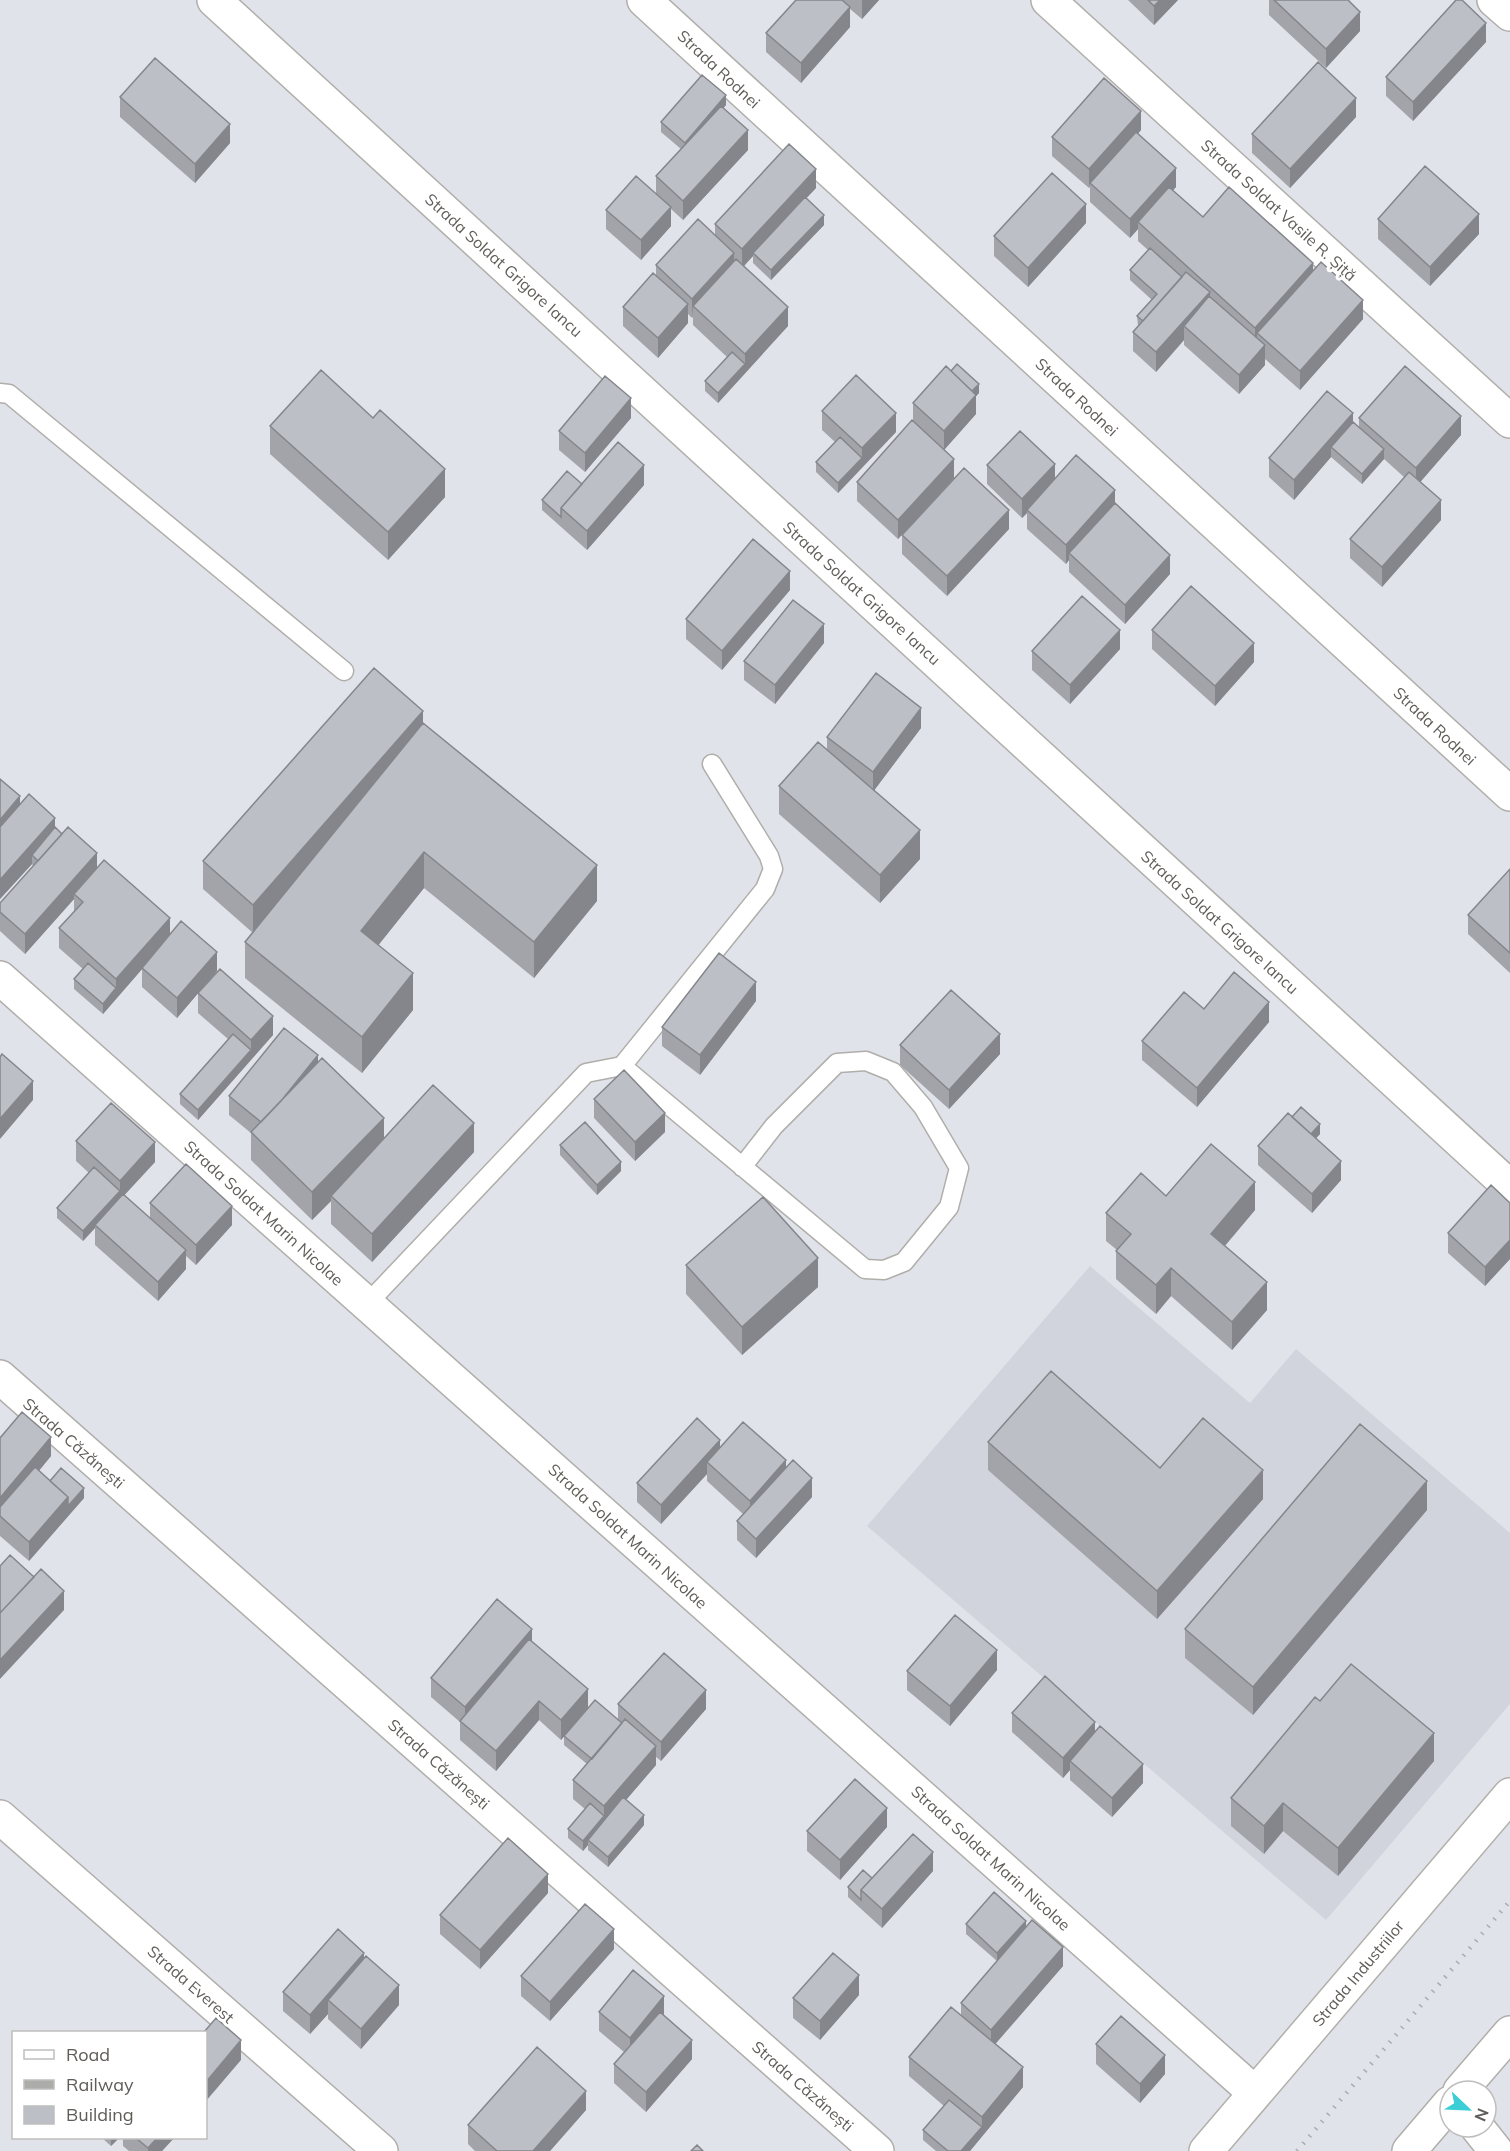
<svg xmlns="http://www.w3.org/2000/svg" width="1510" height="2151" viewBox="0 0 1510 2151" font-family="Mulish,sans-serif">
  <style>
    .education { fill: #d2d4dd }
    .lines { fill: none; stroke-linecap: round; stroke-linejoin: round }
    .service-casing { stroke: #b0aeaa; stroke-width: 21 }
    .minor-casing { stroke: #b0aeaa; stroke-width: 36 }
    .secondary-casing { stroke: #b3b0ab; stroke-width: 36 }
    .service { stroke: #fff; stroke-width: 18 }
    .minor { stroke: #fff; stroke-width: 33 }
    .secondary { stroke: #fff; stroke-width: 33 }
    .rail { stroke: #acacab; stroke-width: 4.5; stroke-dasharray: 1.5 8; stroke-linecap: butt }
    .wall { fill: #a3a4aa }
    .shaded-wall { fill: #84868b }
    .building { fill: #bdbfc6; stroke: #84868b; stroke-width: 1.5 }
    .labels { text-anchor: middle; stroke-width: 6; stroke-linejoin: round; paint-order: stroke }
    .street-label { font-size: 16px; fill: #605d59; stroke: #fff }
  </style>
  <rect width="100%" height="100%" fill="#e1e3eb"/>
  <path class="education" d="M1090,1266l160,137 46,-54 214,184v171l-184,216 -459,-394z"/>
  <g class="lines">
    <defs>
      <path id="service" d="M0,393l9,1 335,277
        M622,1066l243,203 19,1 20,-8 45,-55 10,-39 -36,-61 -30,-35 -27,-11 -29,2 -63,63 -32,41
        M367,1304l219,-231 36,-7 143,-177 8,-20 -4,-13 -57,-92"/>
      <path id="minor" d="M214,0l1296,1187
        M644,0l866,794
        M1048,0l462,421
        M1494,0l16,14
        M0,978l1255,1115
        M0,1377l877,774
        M0,1817l381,334
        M1460,2091l50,-58
        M1477,2127l19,24
        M1409,2151l41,-48"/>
      <path id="secondary" d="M1206,2151l304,-356"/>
    </defs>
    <use href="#service" class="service-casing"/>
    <use href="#minor" class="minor-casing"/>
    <use href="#secondary" class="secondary-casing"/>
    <use href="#service" class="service"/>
    <use href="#minor" class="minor"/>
    <use href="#secondary" class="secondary"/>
    <path class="rail" d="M1297,2151l213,-250"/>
  </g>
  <path class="wall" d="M796,0h83l-17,19 -12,-10v18l-49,56 -35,-31v-19z
    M1128,0h50l-24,25z
    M1269,0h79l12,31 -34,37 -57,-53z
    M1486,42l-73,79 -27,-25v-19z
    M120,97l110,46 -35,40 -75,-66z
    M726,105l-3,3 25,42 -65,70 -12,-11v17l-30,34 -35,-31v-19l50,-16v-18l25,-27 -20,-17v-10z
    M1356,117l-66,71 -38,-35v-19z
    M1141,130l-3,4 38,53 -3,3 30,27 110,54 50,48 -63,71 -35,-31v6l-26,29 -55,-49v-5l-28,32 -23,-21v-19l5,-6 -1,-10 15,-16 -22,-20v-10l18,-20 -10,-9v-12l-8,9 -40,-36v-15l-1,1 -37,-32v-19z
    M816,188l-10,10 18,27 -53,55 -18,-17v-7l-9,10 44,60 -70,77 -13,-12v-10l22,-24 -34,-32v-8l-1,1 -4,-4v9l-30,35 -35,-32v-19l33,-32v-10l59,-30v-11z
    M1378,219l101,15 -49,52 -52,-47z
    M1086,223l-58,64 -34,-31v-20z
    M979,393l-3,3v18l-32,36 10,28 -56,61 -41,-38v-19l56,-60v-19z
    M822,411l74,21 -58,61 -22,-21v-10l19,-20 -13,-12z
    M631,418l-46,54 -26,-22v-19z
    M1359,418l102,17 -41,47 21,38 -59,67 -32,-29v-19l54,-62 -20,-18 -22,25 -31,-27 -37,43 -25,-23v-19l84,-36 6,6z
    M270,426l175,71 -57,63 -118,-106z
    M987,465l68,14 60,25 55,70 -45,50 -56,-52v-12l-3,4 -39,-35v-16l-5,5 -35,-34z
    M582,484l62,1 -57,65 -45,-40v-10z
    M1009,529l-62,67 -45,-42v-19z
    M790,590l-68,80 -36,-31v-20z
    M1152,630l102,32 -39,44 -63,-57z
    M824,643l-49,61 -31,-24v-19z
    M1120,649l-50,55 -38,-34v-19z
    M423,723l174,178 -63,77 -110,-90 -46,57 35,65 -51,63 -117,-95v-36l8,-9 -50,-44v-28z
    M921,728l-47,62 46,69 -40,44 -101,-89v-28l48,-36v-13z
    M0,779l20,25 35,23 42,41 73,67 47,36 -40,47 -35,-31v-18l-39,45 -29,-25v-10l9,-10 -24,-21v-20l15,-16v-13l-49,55 -25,-23v-28l33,-37 -1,-2 -32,35z
    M1510,869v104l-42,-39v-19z
    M198,993l75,42 -75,85 -18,-16v-10l48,-55 -30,-26z
    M756,1001l-56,74 -38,-29v-19z
    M1204,1009l65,13 -72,85 -55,-47v-19z
    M900,1045l100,9 -51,55 -49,-44z
    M318,1063l66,75 90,14 -102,110 -41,-38v-23l-19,19 -61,-60v-27l-22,-18v-19z
    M594,1099l71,33 -30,29 -41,-43z
    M1292,1117l28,17 -4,4 25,42 -29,33 -54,-48v-19z
    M76,1141l79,21 -31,33 26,23v-15l82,22 -36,40 -10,-9v13l-28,32 -63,-56v-17l-12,13 -26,-23v-10l32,-35 -13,-12z
    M560,1145l61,26 -24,24 -37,-40z
    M1166,1196l89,14 -30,36 42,64 -35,40 -61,-54 -15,18 -40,-35v-28l1,-1 -11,-9v-28z
    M1510,1203v56l-25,27 -37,-33v-20z
    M686,1265l132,22 -76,68 -56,-61z
    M0,1438l51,18 -12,15 11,10 34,17 -55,63 -29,-25z
    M988,1442l172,26 103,31 -106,120 -169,-149z
    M720,1447l66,21 26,29 -56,61 -19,-18v-19l6,-7 -36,-33v-7l-46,50 -24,-22v-19z
    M1427,1510l-174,205 -68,-57v-29z
    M532,1641l56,67 30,11v-15l88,5 -45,52 -5,-4v8l-30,35 18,25 -36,42 -20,-17v-5l-5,6 -15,-13v-9l17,-20 -12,-10v-19l14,-16 -23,-19v-9l12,-14 -15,18 -22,-20 -43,51 -36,-31v-18l-29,-25v-19z
    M997,1670l-47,56 -43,-36v-19z
    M1320,1701l114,60 -96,115 -55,-45 -19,23 -33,-28v-28z
    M1012,1713l83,19 48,51 -31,34 -42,-37v-10l-7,8 -51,-46z
    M887,1827l-47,53 -33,-29v-20z
    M933,1871l-51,57 -34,-31v-10l24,-9z
    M548,1893l-68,76 -40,-35v-19z
    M966,1924l60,3 37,39 -68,78 28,43 -53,64h-34l-13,-11v-10l21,-24 -35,-30v-19l52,-42v-12l36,-42 -31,-27z
    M614,1949l-64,72 -29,-25v-20z
    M364,1958l35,47 -38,44 -33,-30v-5l-18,20 -27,-23v-19z
    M859,1995l-39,45 -27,-22v-20z
    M599,2012l65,4 28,43 -46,53 -32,-29v-19l10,-12 -25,-21z
    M1096,2044l69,30 -25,29 -44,-39z
    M586,2110l-36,41h-75l-7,-7v-19z
    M102,2138h17l-8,8z
    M123,2138h51l-12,13h-33l-6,-5z"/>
  <path class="shaded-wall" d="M862,0h17l-17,19z
    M1160,0h18l-24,25v-19z
    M850,7v20l-49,56v-20z
    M1360,12v19l-34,37v-19z
    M1486,23v19l-73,79v-19z
    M726,95v10l-41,48v-10z
    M1356,98v19l-66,71v-19z
    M1141,111v19l-49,55 -2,-2 -1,5v-19z
    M230,124v19l-35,40v-19z
    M748,130v20l-65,70v-19z
    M1176,168v19l-34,38 -4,-3v7l-8,9v-19z
    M816,169v19l-62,66 -1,-1v3l-11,12v-19z
    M1086,204v19l-58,64v-19z
    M671,207v19l-30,34v-20z
    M1479,214v20l-49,52v-19z
    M824,215v10l-53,55v-10z
    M734,253v19l-41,34 -1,12v-19z
    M1313,263v19l-56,51v11l-2,3v-19z
    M1210,292v19l-26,15v14l-28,32v-20z
    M1363,300v19l-63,71v-19z
    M688,304v19l-30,35v-20z
    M788,307v19l-70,77v-10l27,-29v-10z
    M1265,345v20l-26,29v-19z
    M979,384v9l-3,3v18l-32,36v-19l24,-35z
    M631,398v20l-46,54v-19z
    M896,413v19l-58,61v-10l24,-25v-10z
    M1353,413v19l-22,15v10l-37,43v-20z
    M1461,416v19l-45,52v-19z
    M1384,449v10l-22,25v-10z
    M954,459v19l-56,61v-19z
    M1055,464v20l-28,26v3l-5,5v-19z
    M644,465v20l-57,65v-19z
    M445,469v28l-57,63v-28z
    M1115,490v19l-46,44v7l-3,4v-19z
    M1441,500v20l-59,67v-20z
    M1009,510v19l-62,67v-20z
    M1170,555v19l-45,50v-19z
    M790,571v19l-68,80v-19z
    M824,624v19l-49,61v-19z
    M1120,630v19l-50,55v-19z
    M1254,643v19l-39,44v-20z
    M921,708v20l-48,64v-20z
    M423,711v28l-170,194v-28z
    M20,796v10l-20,24v-10z
    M55,818v19l-23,18v9l-32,35v-19z
    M920,830v29l-40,44v-28z
    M424,852v36l-63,79v-36z
    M97,853v20l-23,21v5l-49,55v-20z
    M597,865v36l-63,77v-36z
    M170,918v19l-67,77v-10l13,-16v-9z
    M217,952v19l-40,47v-20z
    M413,973v37l-51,63v-36z
    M756,982v19l-56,74v-20z
    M1269,1002v20l-72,85v-19z
    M273,1016v19l-75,85v-10l53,-60v-10z
    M1000,1034v20l-51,55v-19z
    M318,1055v19l-55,49z
    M33,1081v19l-33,39v-20z
    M665,1113v19l-30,29v-19z
    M384,1118v28l-53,50v5l-19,19v-28z
    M474,1123v29l-102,110v-28z
    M1320,1124v10l-14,15v-10z
    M155,1142v20l-59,64 -1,-1v3l-12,13v-10l37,-40v-10z
    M1341,1161v19l-29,33v-19z
    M621,1162v9l-24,24v-10z
    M1255,1182v28l-44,52v-28z
    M232,1206v19l-36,40v-20z
    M1510,1240v19l-25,27v-19z
    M186,1250v19l-28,32v-19z
    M818,1258v29l-76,68v-28z
    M1171,1268v28l-15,18v-29z
    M1267,1282v28l-35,40v-28z
    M51,1437v19l-51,61v-19z
    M720,1440v20l-13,2v12l-46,50v-19z
    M786,1460v19l-36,41v-19z
    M1263,1470v29l-106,120v-28z
    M812,1478v19l-56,61v-19z
    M1427,1481v29l-174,205v-28z
    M84,1488v10l-55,63v-19l39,-45z
    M64,1591v19l-64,69v-19z
    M532,1629v19l-67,79v-20z
    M997,1650v20l-47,56v-20z
    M588,1689v19l-27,32v-20z
    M706,1690v19l-45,52v-19z
    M539,1701v19l-43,51v-20z
    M1095,1722v19l-25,20v9l-7,8v-20z
    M1434,1733v28l-96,115v-28z
    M656,1746v19l-66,77 -2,-2v5l-5,6v-10l21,-25v-10z
    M1143,1764v19l-31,34v-19z
    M1283,1803v28l-19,23v-28z
    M887,1808v19l-47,53v-20z
    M644,1815v10l-36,42v-10z
    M933,1852v19l-51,57v-19z
    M548,1874v19l-68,76v-19z
    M1026,1921v10l-29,31v-9z
    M614,1929v20l-64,72v-19z
    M1063,1947v19l-72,83v-19z
    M364,1953v19l-36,28v14l-18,20v-19z
    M859,1975v20l-39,45v-19z
    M399,1985v20l-38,44v-20z
    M664,1996v20l-34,41v-19z
    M241,2040v20l-35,41v-19z
    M692,2040v19l-46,53v-20z
    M1165,2055v19l-25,29v-19z
    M1023,2067v20l-53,64h-9l21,-24v-10z
    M586,2091v19l-36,41h-17z
    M111,2138h8l-8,8z
    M157,2138h17l-12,13h-14v-3z"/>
  <path class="building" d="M796,0h46l8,7 -49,56 -35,-30z
    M1148,0h12l-6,6z
    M1274,0h74l12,12 -34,37z
    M1456,0h6l24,23 -73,79 -27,-25z
    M155,58l75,66 -35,40 -75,-67z
    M1318,62l38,36 -66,71 -38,-35z
    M702,75l24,20 -41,48 -24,-21z
    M1104,78l37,33 -52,58 -37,-32z
    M721,106l27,24 -65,71 -27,-25z
    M1136,132l40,36 -46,51 -40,-36z
    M789,144l27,25 -74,80 -27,-25z
    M1425,166l54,48 -49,53 -52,-48z
    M1052,173l34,31 -58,64 -34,-32z
    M636,176l35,31 -30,33 -35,-30z
    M1169,187l34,30 26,-30 84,76 -58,65 -117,-106z
    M805,197l19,18 -53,55 -18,-17z
    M698,219l36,34 -42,46 -36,-34z
    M1150,248l32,29 -39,44 -6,-5 20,-22 -27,-24z
    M736,259l52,48 -43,47 -52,-48z
    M1321,262l42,38 -63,71 -43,-38z
    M1186,272l24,20 -54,60 -23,-20z
    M653,273l35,31 -30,34 -35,-31z
    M1209,296l56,49 -26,30 -55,-49z
    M732,352l13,12 -27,29 -13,-12z
    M957,364l22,20 -7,7 -21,-20z
    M946,366l30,29 -32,36 -31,-28z
    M1405,366l56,50 -45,52 -57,-50z
    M321,370l52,48 7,-8 65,59 -57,63 -118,-106z
    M856,375l40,38 -34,35 -40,-37z
    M605,376l26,22 -46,55 -26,-22z
    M1327,391l26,22 -59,67 -25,-22z
    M912,420l42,39 -56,61 -41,-38z
    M1353,422l31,27 -22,25 -31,-27z
    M1020,431l35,33 -33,35 -35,-34z
    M840,437l22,21 -24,25 -22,-21z
    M618,442l26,23 -57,66 -26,-23z
    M1076,455l39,35 -49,55 -39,-35z
    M964,468l45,42 -62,66 -45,-41z
    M567,471l15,13 -21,24v9l-19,-17z
    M1409,472l32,28 -59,67 -32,-28z
    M1115,503l55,52 -45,50 -56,-52z
    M753,539l37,32 -68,80 -36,-32z
    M1191,586l63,57 -39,43 -63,-56z
    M1082,596l38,34 -50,55 -38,-34z
    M793,600l31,24 -49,61 -31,-24z
    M374,668l49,43 -170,194 -50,-44z
    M876,673l45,35 -48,64 -46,-35z
    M423,723l174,142 -63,77 -110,-90 -63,79 52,42 -51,64 -117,-95z
    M818,742l102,88 -40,45 -101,-89z
    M0,779l20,17 -20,24z
    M29,794l26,24 -55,62v-53z
    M55,827l7,7 -24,27 -6,-6z
    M68,827l29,26 -72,81 -25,-22v-9z
    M104,860l66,58 -54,61 -57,-51 24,-26 -9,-8z
    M1510,869v84l-42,-38z
    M181,921l36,31 -40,46 -35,-30z
    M719,953l37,29 -56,73 -38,-28z
    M88,963l28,25 -13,16 -29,-25z
    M220,969l53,47 -22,24 -53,-47z
    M1234,972l35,30 -72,86 -55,-47 42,-49 20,17z
    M951,990l49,44 -51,56 -49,-45z
    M284,1028l34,27 -37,46 -20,21 -32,-26z
    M233,1034l18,16 -53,60 -18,-16z
    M2,1054l31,27 -33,38v-62z
    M322,1058l62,60 -72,74 -61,-60z
    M624,1070l41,43 -30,29 -41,-43z
    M433,1085l41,38 -102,111 -41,-38z
    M111,1103l44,39 -35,39 -44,-40z
    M1301,1107l19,17 -9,10 -19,-17z
    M1288,1113l53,48 -29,33 -54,-48z
    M585,1122l36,40 -24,23 -37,-40z
    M1211,1144l44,38 -44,52 56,48 -35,40 -61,-54 -15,17 -40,-34 15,-17 -25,-21 35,-40 25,23z
    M186,1164l46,42 -36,39 -46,-42z
    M94,1167l26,24 -37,40 -26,-23z
    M1491,1185l19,18v37l-25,27 -37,-34z
    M123,1194l63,56 -28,32 -63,-57z
    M763,1197l55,61 -76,69 -56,-62z
    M1051,1371l109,97 43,-50 60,52 -106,121 -169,-149z
    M22,1412l29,25 -51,61v-60z
    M697,1418l23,22 -59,65 -24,-22z
    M743,1422l43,38 -36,41 -43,-39z
    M1360,1424l67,57 -174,206 -68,-58z
    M793,1460l19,18 -56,61 -19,-18z
    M35,1467l33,30 -39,45 -29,-26v-9z
    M61,1468l23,20 -16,18v-9l-18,-16z
    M10,1555l24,22 -34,36v-47z
    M41,1569l23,22 -64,69v-47z
    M497,1599l35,30 -67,78 -34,-29z
    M955,1615l42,35 -47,56 -43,-35z
    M529,1639l59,50 -27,31 -22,-19 -43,50 -36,-30z
    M664,1653l42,37 -45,52 -43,-38z
    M1351,1664l83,69 -96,115 -55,-45 -19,23 -33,-28 84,-101 5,4z
    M1045,1676l50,46 -32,36 -51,-45z
    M595,1700l27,23 -30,36 -28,-23z
    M625,1719l31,27 -52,60 -31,-26z
    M1100,1726l43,38 -31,34 -42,-37z
    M855,1779l32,29 -47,52 -33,-29z
    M623,1797l21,18 -36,42 -20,-17z
    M590,1803l14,13 -21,25 -15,-12z
    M913,1834l20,18 -51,57 -21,-19z
    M508,1838l40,36 -68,76 -40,-35z
    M863,1870l9,8 -11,12v10l-13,-13z
    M994,1892l32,29 -29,32 -31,-29z
    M585,1904l29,25 -64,73 -29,-26z
    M1032,1920l31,27 -72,83 -30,-27z
    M338,1929l26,24 -54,62 -27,-23z
    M833,1953l26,22 -39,46 -27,-23z
    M366,1956l33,29 -38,44 -33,-29z
    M633,1970l31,26 -34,42 -31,-26z
    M951,2007l72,60 -41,50 -73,-60z
    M660,2012l32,28 -46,52 -32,-28z
    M1121,2016l44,39 -25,29 -44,-40z
    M216,2018l25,22 -35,42v-50h-2z
    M537,2047l49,44 -53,60h-36l-29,-26z
    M949,2100l33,27 -21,24h-13l-25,-21z
    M136,2138h21l-9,10z
    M697,2145l6,6h-12z"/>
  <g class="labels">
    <g class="street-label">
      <text transform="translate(719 69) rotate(43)" y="6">Strada Rodnei</text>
      <text transform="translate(1279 210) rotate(42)" y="6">Strada Soldat Vasile R. Șiță</text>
      <text transform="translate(504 265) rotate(42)" y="6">Strada Soldat Grigore Iancu</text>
      <text transform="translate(1077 397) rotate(43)" y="6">Strada Rodnei</text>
      <text transform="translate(862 593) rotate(42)" y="6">Strada Soldat Grigore Iancu</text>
      <text transform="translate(1435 726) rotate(43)" y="6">Strada Rodnei</text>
      <text transform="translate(1220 922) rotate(42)" y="6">Strada Soldat Grigore Iancu</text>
      <text transform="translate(264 1213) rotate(42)" y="6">Strada Soldat Marin Nicolae</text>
      <text transform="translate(74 1443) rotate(41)" y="6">Strada Căzănești</text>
      <text transform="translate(628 1536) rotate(42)" y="6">Strada Soldat Marin Nicolae</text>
      <text transform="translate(439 1764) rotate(41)" y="6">Strada Căzănești</text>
      <text transform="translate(991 1858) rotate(42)" y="6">Strada Soldat Marin Nicolae</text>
      <text transform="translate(1358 1973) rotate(-50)" y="6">Strada Industriilor</text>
      <text transform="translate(191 1984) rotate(41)" y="6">Strada Everest</text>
      <text transform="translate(803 2086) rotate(41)" y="6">Strada Căzănești</text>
    </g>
  </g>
  <rect x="12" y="2031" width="195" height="108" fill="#ffffff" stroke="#bfbebd" stroke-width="1.5"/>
  <rect x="24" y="2050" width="30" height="9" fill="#ffffff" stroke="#bfbebd" stroke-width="1.5"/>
  <text x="66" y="2061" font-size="18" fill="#605d59">Road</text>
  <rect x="24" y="2080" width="30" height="9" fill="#acacab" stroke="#bfbebd" stroke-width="1.5"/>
  <text x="66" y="2091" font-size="18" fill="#605d59">Railway</text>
  <rect x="24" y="2106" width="30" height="18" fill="#bdbfc6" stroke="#bfbebd" stroke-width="1.5"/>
  <text x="66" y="2121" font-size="18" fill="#605d59">Building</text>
  <g transform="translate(1468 2109) rotate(113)"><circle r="28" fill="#ffffff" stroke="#bfbebd" stroke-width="1.5"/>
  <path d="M0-4.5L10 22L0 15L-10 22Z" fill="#3bced6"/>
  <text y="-9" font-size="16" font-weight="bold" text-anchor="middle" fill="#605d59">N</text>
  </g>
</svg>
